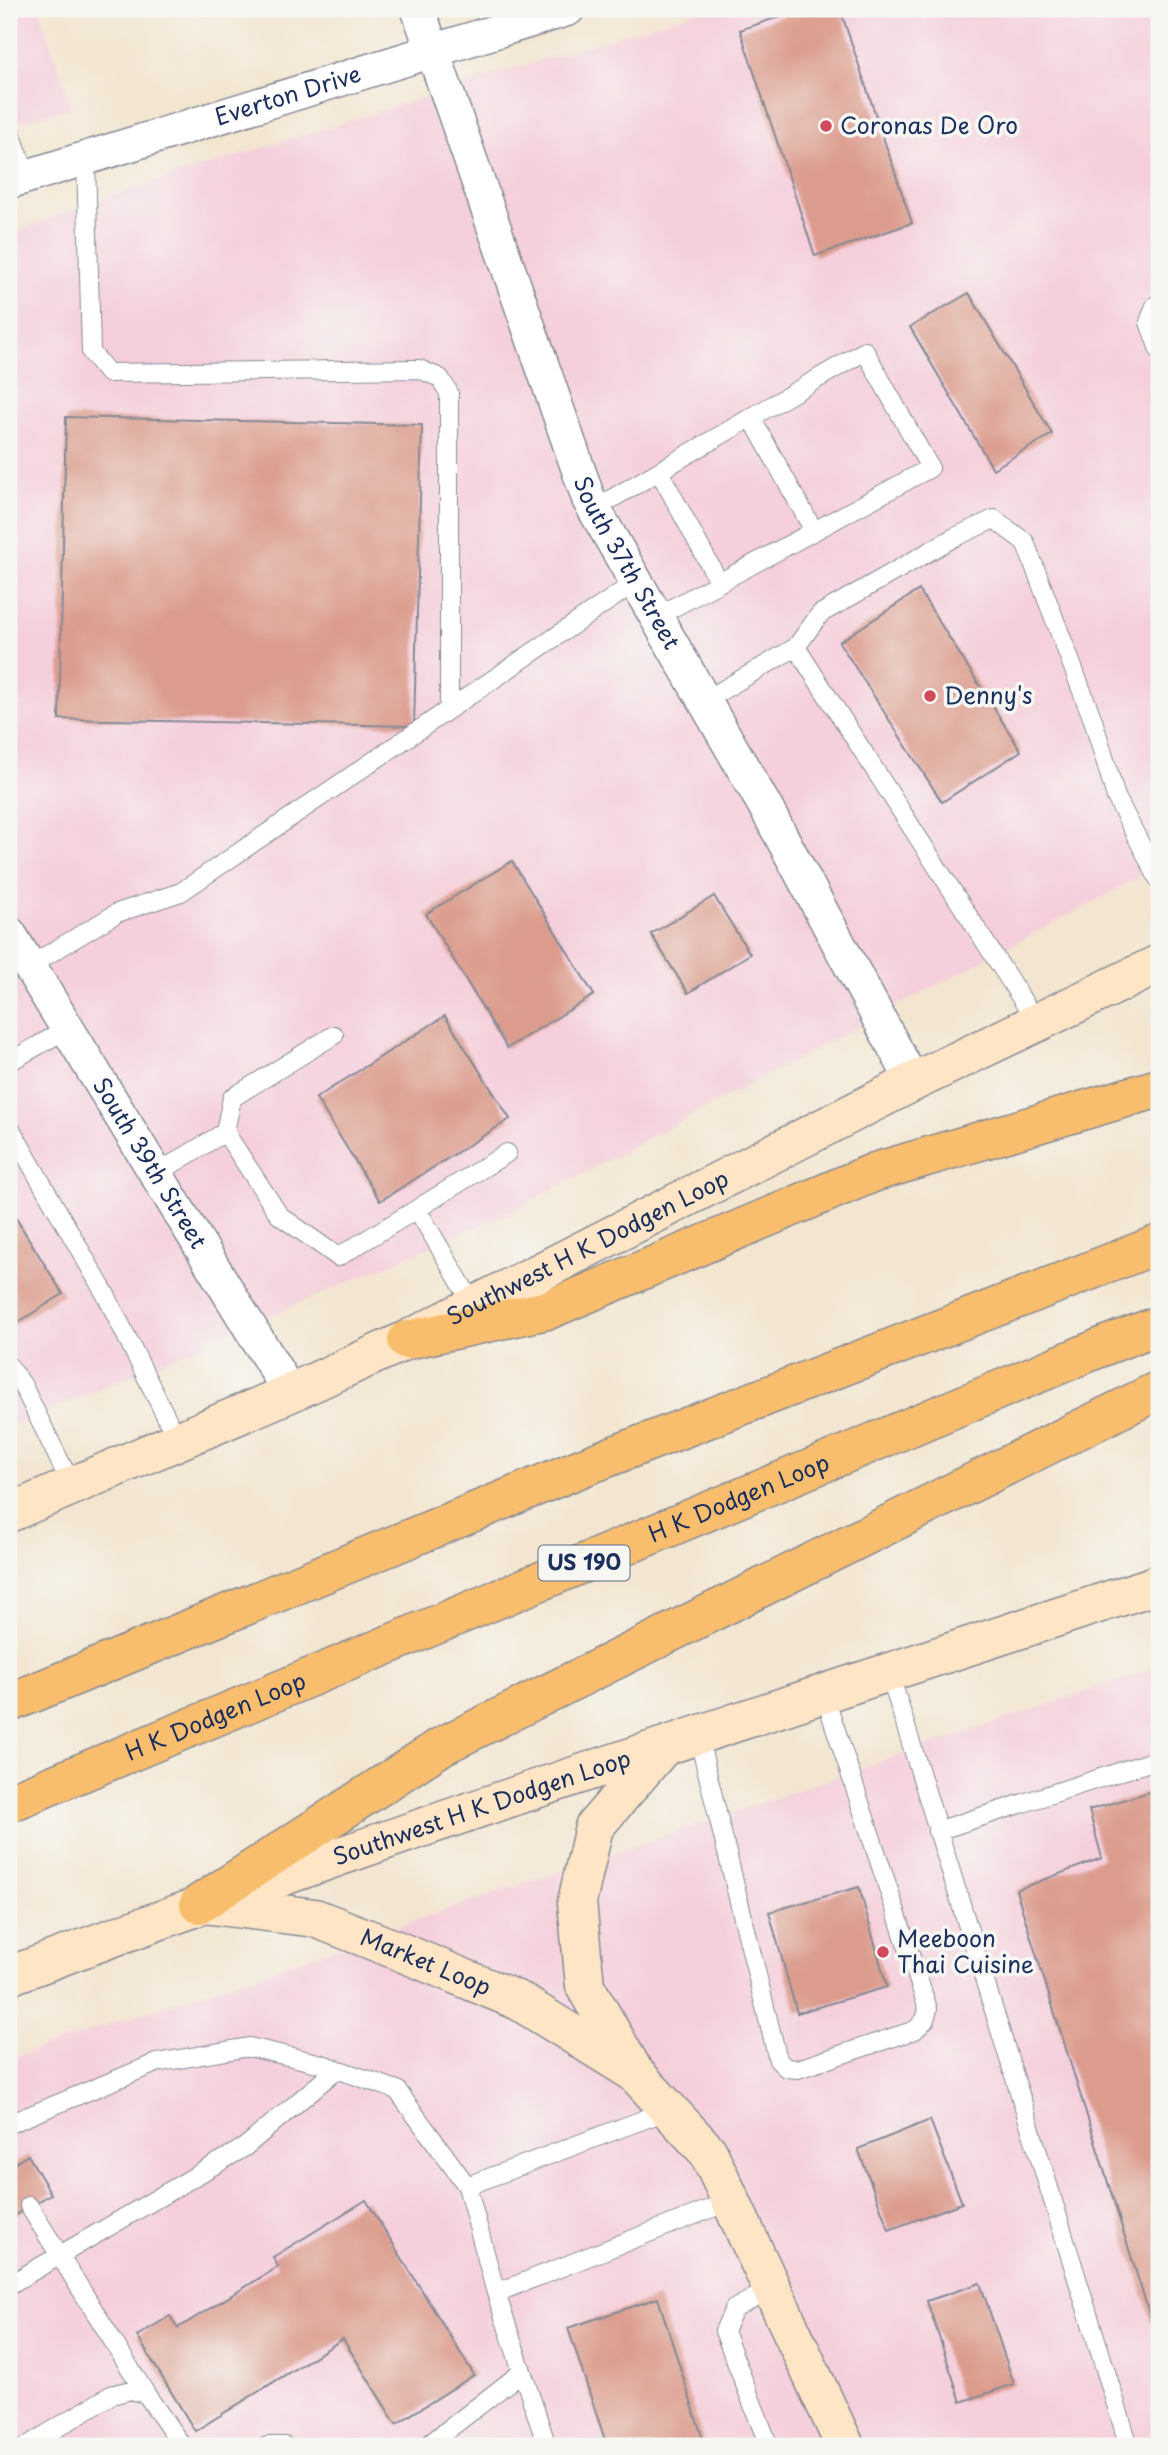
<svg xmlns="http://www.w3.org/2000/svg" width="1168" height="2455" viewBox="0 0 1168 2455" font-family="'Playpen Sans',sans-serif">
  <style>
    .built { fill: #f5cfdb }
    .building { fill: #db9c8d }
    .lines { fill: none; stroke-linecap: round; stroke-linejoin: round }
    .lane-casing { stroke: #878a96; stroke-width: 20 }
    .street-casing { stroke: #878a96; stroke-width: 36 }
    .secondary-casing { stroke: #878a96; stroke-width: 41 }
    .highway-casing { stroke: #878a96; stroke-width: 41 }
    .lane { stroke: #fff; stroke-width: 18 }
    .street { stroke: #fff; stroke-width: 33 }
    .secondary { stroke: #fde5c5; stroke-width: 38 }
    .highway { stroke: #f9be6d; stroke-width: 38 }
    .poi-dot { fill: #d1495b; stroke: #f6f6f2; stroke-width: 2.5 }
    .labels { text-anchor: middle; stroke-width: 7; stroke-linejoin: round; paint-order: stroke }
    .shield { fill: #f6f6f2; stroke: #5d6b8a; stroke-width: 2 }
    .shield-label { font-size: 21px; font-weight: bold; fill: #1b2f5e }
    .street-label { font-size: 23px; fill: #1b2f5e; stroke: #f6f6f2 }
    .poi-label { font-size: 23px; fill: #1b2f5e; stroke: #f6f6f2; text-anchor: start }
  </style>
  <rect width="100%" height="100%" fill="#f6f6f2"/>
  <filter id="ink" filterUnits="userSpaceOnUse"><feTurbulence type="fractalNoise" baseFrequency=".0143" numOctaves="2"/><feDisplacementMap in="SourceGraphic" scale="14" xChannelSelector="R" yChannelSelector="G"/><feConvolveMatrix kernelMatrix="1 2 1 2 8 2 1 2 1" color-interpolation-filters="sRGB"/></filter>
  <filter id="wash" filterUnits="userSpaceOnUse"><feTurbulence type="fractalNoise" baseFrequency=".00686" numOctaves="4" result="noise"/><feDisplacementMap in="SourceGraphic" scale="28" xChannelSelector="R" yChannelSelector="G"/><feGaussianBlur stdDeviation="1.57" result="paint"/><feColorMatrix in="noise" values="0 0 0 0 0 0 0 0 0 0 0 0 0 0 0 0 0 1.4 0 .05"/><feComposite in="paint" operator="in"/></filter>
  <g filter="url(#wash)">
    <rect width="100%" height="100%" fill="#f3e5cf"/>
    <path class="built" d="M9,9h30l33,97 -63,20z
      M704,9h455v858l-657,349 -493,212v-1194l101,-38z
      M1159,1667v779h-1150v-387z"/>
    <g id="blocks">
      <path class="building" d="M802,9h38l72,214 -97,33 -75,-226z
        M969,293l83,141 -59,35 -83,-142z
        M66,417l356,8 -8,301 -355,-7z
        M919,590l102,161 -79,51 -103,-160z
        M512,861l82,134 -87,53 -81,-134z
        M714,896l36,58 -62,39 -37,-59z
        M445,1016l65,103 -130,82 -64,-103z
        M9,1207l54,87 -54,34z
        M1159,1789v556l-143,-455 86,-32 -13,-48z
        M859,1887l28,100 -90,26 -28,-101z
        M930,2120l32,83 -73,27 -31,-81z
        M28,2155l23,39 -42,25v-52z
        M366,2200l108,175 -78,49 -53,-85 -148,92 -58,-95 33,-20 8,12 100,-61 -5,-10z
        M980,2283l34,101 -53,18 -34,-101z
        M658,2298l47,148h-98l-39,-118z"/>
    </g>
  </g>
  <g filter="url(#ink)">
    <use href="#blocks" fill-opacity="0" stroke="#878a96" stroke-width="2"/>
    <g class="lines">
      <defs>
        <path id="lane" d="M9,126l17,51
          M86,158l5,194 17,21 311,-4 21,9 9,15v316
          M1159,305l-4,1 -6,16 10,28
          M751,417l63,114
          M659,471l60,111
          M594,509l271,-158 65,117 -274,149
          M796,647l24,-33 133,-76 41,-19 31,23 68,178 23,77 43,83
          M704,701l92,-54 241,376
          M29,966l88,-53 64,-21 455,-310
          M9,1062l58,-33
          M9,1126l98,171 71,144
          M225,1132l7,-34 102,-63
          M156,1174l69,-42 54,83 59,42 79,-48
          M474,1306l-57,-97 90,-56
          M9,1366l13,18 50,102
          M889,1672l240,774
          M698,1735l80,325 8,8 12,1 117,-39 10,-10 3,-11 -104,-315
          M937,1831l222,-72
          M9,2124l147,-61 93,-16 73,17 75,26 70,96 202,-76
          M467,2186l29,107 51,153
          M29,2206l117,188
          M9,2285l236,-138 92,-78
          M496,2293l234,-92
          M27,2446l84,-51 20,-5 15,4 36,52
          M267,2446h18
          M427,2446l95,-74
          M769,2446l-45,-115 10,-22 37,-20"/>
        <g id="street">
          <path id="s1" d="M418,9l171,491 177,308 147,274"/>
          <path id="s2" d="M9,182l559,-173"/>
          <path id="s3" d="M9,933l281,460"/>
        </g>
        <g id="secondary">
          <path id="s4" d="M9,1513l281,-120 117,-53 506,-258 246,-118"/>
          <path d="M663,1747l-69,80 -17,75 8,84 49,86 74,80 137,294"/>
          <path id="s5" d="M211,1905l104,13 79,31 125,52 113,70"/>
          <path id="s6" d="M9,1976c379,-143 765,-266 1150,-392"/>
        </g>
        <g id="highway">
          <path d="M407,1340l141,-30 327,-138 284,-84"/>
          <path d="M9,1703l577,-237 573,-222"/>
          <path id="s7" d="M9,1803l1100,-459 50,-19"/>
          <path d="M199,1904l243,-158 717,-356"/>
        </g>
      </defs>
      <use href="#lane" class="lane-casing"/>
      <use href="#street" class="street-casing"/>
      <use href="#secondary" class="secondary-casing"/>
      <use href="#highway" class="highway-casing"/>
      <use href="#lane" class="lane"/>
      <use href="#street" class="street"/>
      <use href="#secondary" class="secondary"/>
      <use href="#highway" class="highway"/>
    </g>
  </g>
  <g class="poi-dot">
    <circle cx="826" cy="126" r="7"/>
    <circle cx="930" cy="696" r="7"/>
    <circle cx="883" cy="1952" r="7"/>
  </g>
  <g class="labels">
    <rect class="shield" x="538.5" y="1545.5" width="91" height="35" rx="5"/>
    <g class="shield-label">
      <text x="584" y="1570">US 190</text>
    </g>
    <g class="street-label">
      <text dy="8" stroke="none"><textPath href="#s2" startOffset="292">Everton Drive</textPath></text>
      <text dy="8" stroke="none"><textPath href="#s1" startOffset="593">South 37th Street</textPath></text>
      <text dy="8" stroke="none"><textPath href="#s3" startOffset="270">South 39th Street</textPath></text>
      <text dy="8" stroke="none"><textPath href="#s4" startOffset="637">Southwest H K Dodgen Loop</textPath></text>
      <text dy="8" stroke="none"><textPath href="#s7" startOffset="791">H K Dodgen Loop</textPath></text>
      <text dy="8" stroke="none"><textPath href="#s7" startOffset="224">H K Dodgen Loop</textPath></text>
      <text dy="8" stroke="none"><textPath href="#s6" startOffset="502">Southwest H K Dodgen Loop</textPath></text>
      <text dy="8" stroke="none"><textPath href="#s5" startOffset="224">Market Loop</textPath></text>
    </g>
    <g class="poi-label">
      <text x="840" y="134">Coronas De Oro</text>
      <text x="944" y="704">Denny's</text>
      <text x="897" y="1947">Meeboon<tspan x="897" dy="26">Thai Cuisine</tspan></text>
    </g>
  </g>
  <rect width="1168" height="2455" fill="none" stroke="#f6f6f2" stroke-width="35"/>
</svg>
